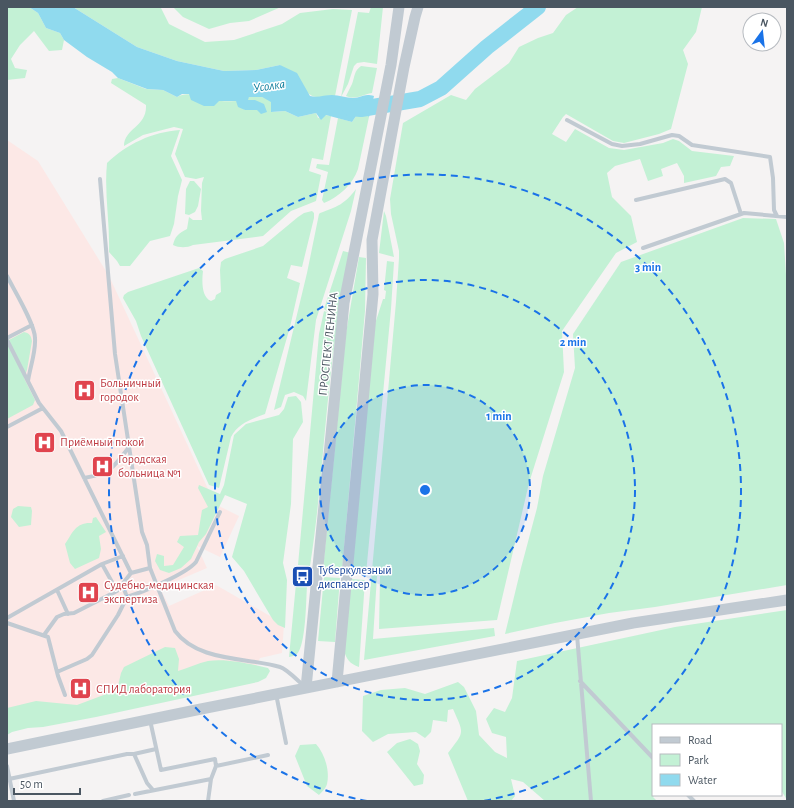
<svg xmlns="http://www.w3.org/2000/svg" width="794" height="808" viewBox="0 0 794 808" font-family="'Alegreya Sans',sans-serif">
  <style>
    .medical { fill: #fce8e6 }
    .green { fill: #c3f1d5 }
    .water { fill: #90daee }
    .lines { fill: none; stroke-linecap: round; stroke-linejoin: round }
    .river { stroke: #90daee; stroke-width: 16 }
    .service { stroke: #c1cad2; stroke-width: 4 }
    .tertiary { stroke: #c1cad2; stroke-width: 11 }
    .ring { fill: none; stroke: #1a73e8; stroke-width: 2; stroke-dasharray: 7 5 }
    .labels { text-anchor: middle; stroke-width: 3; stroke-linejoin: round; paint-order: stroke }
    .street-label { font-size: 12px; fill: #4a5661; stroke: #fff }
    .health-label { font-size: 12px; fill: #be3a42; stroke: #fff; text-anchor: start }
    .transit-label { font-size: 12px; fill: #164399; stroke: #fff; text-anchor: start }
    .water-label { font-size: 13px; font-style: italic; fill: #0c7c9b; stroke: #fff }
    .centre { fill: #1a73e8; stroke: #fff; stroke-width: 2 }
    .ring-label { font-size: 12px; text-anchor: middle; font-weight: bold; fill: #1a73e8; stroke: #fff; stroke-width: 3; stroke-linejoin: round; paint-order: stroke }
  </style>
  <rect width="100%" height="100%" fill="#f5f3f3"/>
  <path class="medical" d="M7,140l31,21 71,115 106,228 24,12 -19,41 -23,-11 10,22 -47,20 9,18 47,-21 68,39 -2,29 -22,5 -4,9 -249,55z"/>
  <path class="green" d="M7,7h22l9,6 8,15 14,5 4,7 -2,10 -13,1 -15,-20 -14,14 -9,14 4,9 12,2 -2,8 -18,2z
    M73,7h98l-10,1 8,16 36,18 29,-2 48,-16 18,-11 33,-4 19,1 -17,86c-7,-2 -13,2 -19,1 -10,-1 -28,-24 -36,-32l-24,5 -32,1 -47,-10 -40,-14z
    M173,7h108l-32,14 -19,2 -21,6 -26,-12z
    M371,7h12l-6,57 -13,-2 -7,1 -3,3 -6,18 -7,13 17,-85 11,1z
    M578,7h124l-6,25 -13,18 5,14 -17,65 -12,5 -35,9 -11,-2 -47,-27 -3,3 -11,17 14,8 9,-13 34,19 15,2 39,-7 10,-4 6,2 13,10 42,5 -4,10 -9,1 -5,9 -32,7v-7l-7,-13 -16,6 2,7 -15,5 -8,-22 -25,7 -8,7 5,24 19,19 6,26 -21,11 -54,78 2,41 -35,111 -32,137 -118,9 1,-53h-3l-4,63 121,-11 1,8 -131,24 32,-358 3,-44v-7l-8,-37 -1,-15 13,-76 48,-28 15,5 9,-11 34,-26 10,-16 19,-9 15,-5 13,-18z
    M361,66l16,2 -5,25c-11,2 -15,7 -26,3 2,-4 4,-8 6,-12 3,-8 2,-13 9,-18z
    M118,78l28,11 17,1 14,7c11,-7 28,1 40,3 6,2 13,1 19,1l9,9h12l-2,-10h-8l2,-3h13l9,4 1,11 13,-1 13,6 18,-4 2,5 7,-3 6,1 -8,44 -11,-2 -3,13 12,4 -5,26 -25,10 -28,25 -70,9c-6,3 -14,3 -20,0 2,-9 6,-12 14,-16l2,-12 4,3h9l-1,-9 1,-28 2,-6 -8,2 -11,-2 -10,-23 8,-25 -9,-2 -31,8 -19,11c0,-18 23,-19 22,-41l-35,-22 1,-4z
    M358,113l7,1 4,3 -11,52c-5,15 -19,28 -34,34l-2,-3 6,-28 -12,-4 1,-4 12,1 9,-47 14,4z
    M180,130l-9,26 11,24 -4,16 -4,28 -4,12 -20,5 -20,25h-10l-3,-5 -8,-9c1,-30 -5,-59 -2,-89 20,-19 45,-31 73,-33z
    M190,181h4l7,8 -3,17 -3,6 -6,3 -4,-1 1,-25z
    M356,189l-5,22 -35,109 -10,81 -3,-5 -9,-4 -9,3 -4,12 -7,3 33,-137 12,-59 1,-1c17,-6 25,-9 36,-24z
    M312,211l2,2v5l-12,49 -11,-2 -4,13 13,5 -10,44 -25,87c-13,5 -27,9 -34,23l-12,51 -10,-3 -68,-149 -5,-15 -13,-23 1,-3 4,-3 71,-24 4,3c-1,9 -2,26 8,30l4,-2 1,-4 5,-3 -1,-22 1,-8 4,-3 38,-13 35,-29 6,-4z
    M384,211l2,5 8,41 -15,-4z
    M743,218l33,1 8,24 3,48v294l-132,22 -46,6 -54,10 -50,11 16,-66 16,-60 6,-32 32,-108 -2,-34 48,-72z
    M343,251l8,2c-7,34 -14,68 -18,102 -9,70 -12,141 -23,211l-12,-1 21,-231 5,-23 5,2 4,-2 8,-22 -8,21 -5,2 -4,-3z
    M359,257l7,1 -1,53 -23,260 -19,-2 23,-236z
    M387,261l7,1 -3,47 -25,265h-14l23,-250 8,-25h2l1,-8 -2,-1z
    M24,332c5,1 7,3 8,9l-5,29 -3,8 11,22 -2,5 -26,14v-78z
    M296,396l5,6 2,20 -10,17 -2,65 -8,59 4,17 -2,48 -7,-3 -5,-5 -29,-49 -12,-14 15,-53 -22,-9 -19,39 -7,8 -8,17 -10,9 -12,5 -9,-3 -5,-9 2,-7 7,2v10l9,-1 11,-18 -7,-5 3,-6 18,-1 4,-25 6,-3 -10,-19 1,-3 21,9 4,-9 10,-50 12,-11 33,-9 5,-6 4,-12z
    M18,506l13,1 1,4 -1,14 -12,2 -8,-10 2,-8z
    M96,517l10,15 -7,4 2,13 -2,9 -24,11 -5,-6 -5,-19c8,-12 11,-22 27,-21l1,-5z
    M297,573l5,1 -1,12h6c-1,14 -1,59 -10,68 -2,2 -5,2 -8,3z
    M324,577l16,1 -5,64 -17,-1z
    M351,579l14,1 -6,87c-9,-3 -13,-8 -15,-17z
    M787,610v190l-6,-10v-65h-128v70h2l-2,2 4,4h-112l-22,-19 -12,-3 4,17 -4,5h-43l-20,-48c17,-22 16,-19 5,-44l-5,1 -1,12 -14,-2 -2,12 -6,6 -9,-6 -28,2 -15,8 -11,-11 1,-35 18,-6 24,-2 20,6 33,-12 6,5 12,24 3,24 16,17 12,6 -1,-21 -14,-4 -6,-14 8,-11 11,4 7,-14 5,-37 158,-34z
    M165,647l10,1 4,11 -1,12c10,-3 20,-8 30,-10 18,-3 43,3 60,7l2,3 -4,7 -8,4 -162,35 -53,10 -15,1 -16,4 -5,3v-27l29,-7 41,4 40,-15 4,-17 3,-6z
    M410,739l8,5 2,7 -3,13 7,11 -1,9 -9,2 -27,-34 10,-9z
    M316,744c9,10 14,27 11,40 -1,4 -5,8 -8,11l-12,-9 -12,-30 5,-11z"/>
  <path class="water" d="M29,7h44l64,40 40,14 47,10 32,-1 24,-5 17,8 13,23c8,2 14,-1 22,-1 7,0 14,3 21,3 9,0 10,-5 21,-2l-5,21 -4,-3 -7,-1 -6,9 -26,-7 -5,5 -5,-7 -18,4 -13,-6 -14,1v-10l-9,-5h-13l-1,3h7l9,4 3,8 -6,2 -4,-4h-12l-7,-3 -2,-6h-17l-5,5h-10l-13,-6 -2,-6h-7l-5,3 -14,-7 -16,-1 -29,-11 -6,-6 -25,-15 -23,-17 -4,-7 -14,-5 -8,-15z"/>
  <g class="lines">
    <path class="river" d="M350,108l11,1 59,-10 21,-11 46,-41 51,-40"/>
    <path class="service" d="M567,120l45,24 10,2 18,-2 32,-9 7,1 13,9 78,12 3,21 1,32 3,6
      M100,179l15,175 27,178 5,13 3,23 25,63c23,31 71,26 105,36 7,2 18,14 24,19
      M636,200l89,-21 6,4 10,31
      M643,248l101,-35 43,4
      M7,276c7,14 28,48 28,62 1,14 -5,29 -7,43
      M7,338l25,-13
      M7,340l32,63 22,28 70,142
      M7,427l36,-19
      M84,478c26,-4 30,-11 45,-31
      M102,564l15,27
      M122,584l5,13
      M57,590l11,24
      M7,618l95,-54 21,-8
      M7,623l41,14 10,39 7,19
      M44,635l13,-18 7,-3 10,-1 43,-22 14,-18 19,-5
      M577,635l14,166
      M57,672l30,-13 5,-4 26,-40 9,-18c16,-5 59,-23 69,-35l24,-50
      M580,681l73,77
      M276,694l10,49
      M150,720l11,50 54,-11 1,7
      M134,754l22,-5
      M7,766l7,35
      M9,779l118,-25h7l13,29 6,7
      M135,794l76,-15 5,-13 52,-11
      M688,795l6,6
      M103,801l26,-6
      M208,801l3,-22"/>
    <path class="tertiary" d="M337,682l36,-388 -1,-54 32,-173 11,-50 3,-10
      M306,688l38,-385 47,-238 8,-58
      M7,749l194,-40 432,-86 154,-23"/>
  </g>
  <circle cx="425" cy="490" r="105" fill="#1a73e8" fill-opacity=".12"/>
  <g class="ring">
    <circle cx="425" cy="490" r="105"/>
    <circle cx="425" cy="490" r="210"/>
    <path d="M367 801A316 316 0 1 1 483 801"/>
  </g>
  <defs>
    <symbol id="hospital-square" viewBox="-11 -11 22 22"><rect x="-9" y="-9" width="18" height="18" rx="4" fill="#e0444e" stroke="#fff"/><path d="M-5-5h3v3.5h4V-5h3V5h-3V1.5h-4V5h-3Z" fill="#fff"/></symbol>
    <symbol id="bus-square" viewBox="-11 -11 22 22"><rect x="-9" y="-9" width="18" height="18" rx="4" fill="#1a4fb4" stroke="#fff"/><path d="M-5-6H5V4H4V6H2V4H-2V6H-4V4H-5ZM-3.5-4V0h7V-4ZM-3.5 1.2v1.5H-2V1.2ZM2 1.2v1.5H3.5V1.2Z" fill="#fff"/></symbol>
  </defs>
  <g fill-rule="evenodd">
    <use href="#hospital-square" x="72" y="378" width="25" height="25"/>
    <use href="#hospital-square" x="32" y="430" width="25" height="25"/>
    <use href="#hospital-square" x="90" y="454" width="25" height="25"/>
    <use href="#bus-square" x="290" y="564" width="25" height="25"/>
    <use href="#hospital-square" x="76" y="580" width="25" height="25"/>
    <use href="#hospital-square" x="68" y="676" width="25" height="25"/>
  </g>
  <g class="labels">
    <g class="street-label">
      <text transform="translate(328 344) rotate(-84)" y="4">ПРОСПЕКТ ЛЕНИНА</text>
    </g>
    <g class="health-label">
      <text x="100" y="387">Больничный<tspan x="100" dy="14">городок</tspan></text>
      <text x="60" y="446">Приёмный покой</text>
      <text x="118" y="463">Городская<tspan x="118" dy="14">больница №1</tspan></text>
      <text x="104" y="589">Судебно-медицинская<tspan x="104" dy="14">экспертиза</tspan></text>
      <text x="96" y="693">СПИД лаборатория</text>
    </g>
    <g class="transit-label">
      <text x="318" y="574">Туберкулезный<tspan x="318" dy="14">диспансер</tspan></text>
    </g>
    <g class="water-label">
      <text transform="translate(269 85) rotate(-8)" y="5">Усолка</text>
    </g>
  </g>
  <circle cx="425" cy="490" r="6" class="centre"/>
  <g class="ring-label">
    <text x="648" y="271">3 min</text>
    <text x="573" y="346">2 min</text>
    <text x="499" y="420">1 min</text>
  </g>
  <rect width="794" height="808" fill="none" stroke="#4a5661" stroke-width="16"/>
  <rect x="652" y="724" width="130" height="72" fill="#ffffff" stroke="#b7bbc0"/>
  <rect x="660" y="737" width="20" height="6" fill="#c1cad2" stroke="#b7bbc0"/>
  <text x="688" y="744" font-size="12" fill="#4a5661">Road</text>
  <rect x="660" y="754" width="20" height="12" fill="#c3f1d5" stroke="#b7bbc0"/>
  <text x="688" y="764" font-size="12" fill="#4a5661">Park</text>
  <rect x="660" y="774" width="20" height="12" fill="#90daee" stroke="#b7bbc0"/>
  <text x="688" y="784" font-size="12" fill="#4a5661">Water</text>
  <g transform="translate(762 32) rotate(15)"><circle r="19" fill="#ffffff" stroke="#b7bbc0"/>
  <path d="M0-3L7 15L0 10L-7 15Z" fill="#1a73e8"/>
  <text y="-6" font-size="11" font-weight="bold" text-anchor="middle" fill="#4a5661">N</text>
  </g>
  <path d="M14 788v6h66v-6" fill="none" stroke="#4a5661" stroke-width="2"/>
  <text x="20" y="788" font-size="12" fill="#4a5661" stroke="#ffffff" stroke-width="3" paint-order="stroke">50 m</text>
</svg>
